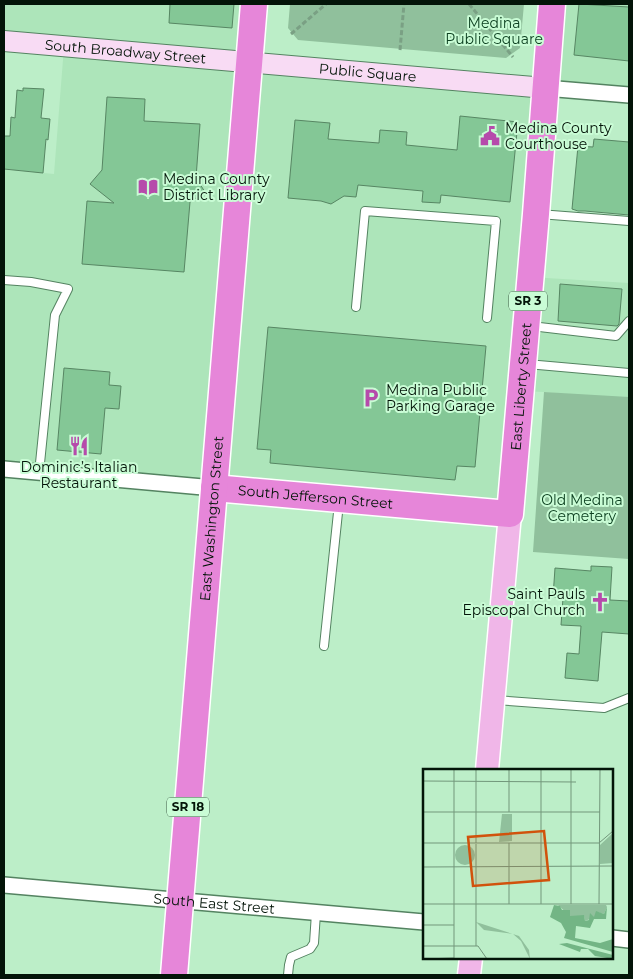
<svg xmlns="http://www.w3.org/2000/svg" width="633" height="979" viewBox="0 0 633 979" font-family="Montserrat,sans-serif">
  <style>
    .built { fill: #ade5ba }
    .green { fill: #90c09c }
    .building { fill: #84c796; stroke: #578663 }
    .lines { fill: none; stroke-linecap: round; stroke-linejoin: round }
    .lane-casing { stroke: #548361; stroke-width: 10 }
    .street-casing { stroke: #548361; stroke-width: 18 }
    .secondary-casing { stroke: #548361; stroke-width: 22 }
    .primary-casing { stroke: #fff; stroke-width: 25 }
    .highway-casing { stroke: #fff; stroke-width: 29 }
    .path { stroke: #7aa084; stroke-width: 3; stroke-dasharray: 5 2.5; stroke-linecap: butt }
    .lane { stroke: #fff; stroke-width: 8 }
    .street { stroke: #fff; stroke-width: 15 }
    .secondary { stroke: #f8dbf4; stroke-width: 20 }
    .primary { stroke: #f0b6e8; stroke-width: 22 }
    .highway { stroke: #e686d9; stroke-width: 26 }
    .labels { text-anchor: middle; stroke-width: 4; stroke-linejoin: round; paint-order: stroke }
    .shield { fill: #c9fcd5; stroke: #3e5a46; stroke-width: 1 }
    .shield-label { font-size: 12px; font-weight: bold; fill: #031408 }
    .park-label { font-size: 14px; fill: #0d4021; stroke: #c9fcd5 }
    .street-label { font-size: 14px; fill: #031408; stroke: #c9fcd5 }
    .poi-label { font-size: 14px; fill: #031408; stroke: #c9fcd5; text-anchor: start }
    .inset-road { fill: none; stroke: #72977b; stroke-width: 1 }
    .view { fill: #d1520c; fill-opacity: 0.15; stroke: #d1520c; stroke-width: 2.5 }
    .inset-edge { fill: none; stroke: #031408; stroke-width: 2.5 }
  </style>
  <rect width="100%" height="100%" fill="#bceec8"/>
  <path class="built" d="M4,4h250l-5,59 295,25 8,-84h77v91l-84,-7 -15,189 99,6v116l-85,-7 -24,-1 -10,123 -506,-45v-300l50,5 10,-127 -60,-6z"/>
  <path class="green" d="M290,4h234l-4,44 -14,10 -208,-18 -10,-12z
    M544,392l85,5v162l-96,-7z"/>
  <path class="building" d="M170,4h64l-2,24 -63,-5z
    M579,4l50,3v54l-55,-6z
    M23,88l21,1 -3,29 9,1 -2,21 -2,-1 -3,34 -39,-4v-33h6l1,-19 4,1 2,-28 6,1z
    M107,97l38,2 -1,22 56,3 -4,54 9,14 -15,10 -6,70 -102,-8 5,-63 27,2 -24,-19 12,-14z
    M460,116l58,6 -8,80 -69,-7 -1,8 -18,-1 1,-11 -65,-6 -2,12 -12,-1 -13,8 -10,-3 -33,-3 7,-78 35,3 -2,16 51,4 1,-13 27,2 -1,13 51,5z
    M594,139l35,3v73l-44,-4h-7l-6,-2 6,-63 15,1z
    M560,284l62,5 -3,35 -2,2 -59,-5z
    M268,327l218,19 -11,121 -18,-1 -2,14 -185,-17 1,-13 -14,-1z
    M64,368l46,4 -1,13 12,1 -2,23 -14,-1 -4,46 -44,-4z
    M591,566l21,1 -2,33 19,1v33l-27,-2 -4,49 -33,-3 2,-25 12,1 2,-28 -20,-1 2,-27 -10,-1 2,-29 36,3z"/>
  <g class="lines">
    <defs>
      <path id="lane" d="M539,214l90,7
        M4,280l27,2 37,7 -13,26 -16,158
        M356,307l9,-96 131,10 -9,97
        M531,326l85,10 13,-15
        M527,364l102,9
        M324,646l15,-143
        M495,700l109,8 25,-10
        M288,975l1,-10 2,-8 19,-8 4,-6 2,-30"/>
      <g id="street">
        <path d="M545,88l84,7"/>
        <path d="M4,469l210,19"/>
        <path id="s1" d="M4,885l420,37"/>
        <path d="M612,938l17,2"/>
      </g>
      <g id="secondary">
        <path id="s2" d="M4,41l541,47"/>
      </g>
      <path id="primary" d="M487,770l23,-256
        M469,975l2,-17"/>
      <g id="highway">
        <path id="s3" d="M214,488l296,26 26,-300 16,-210"/>
        <path id="s4" d="M174,975l80,-971"/>
      </g>
    </defs>
    <use href="#lane" class="lane-casing"/>
    <use href="#street" class="street-casing"/>
    <use href="#secondary" class="secondary-casing"/>
    <use href="#primary" class="primary-casing"/>
    <use href="#highway" class="highway-casing"/>
    <path class="path" d="M469,4l44,53
      M291,34l35,-30
      M400,50l4,-46"/>
    <use href="#lane" class="lane"/>
    <use href="#street" class="street"/>
    <use href="#secondary" class="secondary"/>
    <use href="#primary" class="primary"/>
    <use href="#highway" class="highway"/>
  </g>
  <defs>
    <symbol id="civic-bare" viewBox="-9 -9 18 18"><path d="M-.6-6.5H3V-4.5H.6V-3L4-1V1h2V6H-6V1h2V-1L-.6-3ZM-1.2 2.5V6h2.4V2.5Z" fill="#b64bab" stroke="#c9fcd5" stroke-width="2.5" paint-order="stroke"/></symbol>
    <symbol id="library-bare" viewBox="-9 -9 18 18"><path d="M-6-4Q-3-5.5-.7-3.5V5Q-3 3-6 4ZM6-4Q3-5.5 .7-3.5V5Q3 3 6 4Z" fill="#b64bab" stroke="#c9fcd5" stroke-width="2.5" paint-order="stroke"/></symbol>
    <symbol id="parking-bare" viewBox="-9 -9 18 18"><path d="M-3.5-5.5H1a3.5 3.5 0 0 1 0 7H-1V5.5H-3.5ZM-1-3.4V-.6H.8a1.4 1.4 0 0 0 0-2.8Z" fill="#b64bab" stroke="#c9fcd5" stroke-width="2.5" paint-order="stroke"/></symbol>
    <symbol id="restaurant-bare" viewBox="-9 -9 18 18"><path d="M-5-6h1v4h1v-4h1v4h1v-4h1v5L-1.5 .5V6h-2V.5L-5-1ZM5-6V6H3V1.5H1.5Q1.5-4 5-6Z" fill="#b64bab" stroke="#c9fcd5" stroke-width="2.5" paint-order="stroke"/></symbol>
    <symbol id="church-bare" viewBox="-9 -9 18 18"><path d="M-1.2-6h2.4v3.5h3.3v2.4h-3.3V6h-2.4V-.1h-3.3v-2.4h3.3Z" fill="#b64bab" stroke="#c9fcd5" stroke-width="2.5" paint-order="stroke"/></symbol>
  </defs>
  <g fill-rule="evenodd">
    <use href="#civic-bare" x="476" y="122" width="28" height="28"/>
    <use href="#library-bare" x="134" y="173" width="28" height="28"/>
    <use href="#parking-bare" x="357" y="384" width="28" height="28"/>
    <use href="#restaurant-bare" x="65" y="432" width="28" height="28"/>
    <use href="#church-bare" x="586" y="588" width="28" height="28"/>
  </g>
  <g class="labels">
    <g class="shield">
      <rect x="509" y="291.5" width="38" height="19" rx="4"/>
      <rect x="167" y="797.5" width="42" height="19" rx="4"/>
    </g>
    <g class="shield-label">
      <text x="528" y="305">SR 3</text>
      <text x="188" y="811">SR 18</text>
    </g>
    <g class="park-label">
      <text x="494" y="28">Medina<tspan x="494" dy="16">Public Square</tspan></text>
      <text x="582" y="505">Old Medina<tspan x="582" dy="16">Cemetery</tspan></text>
    </g>
    <g class="street-label">
      <text dy="5" stroke="none"><textPath href="#s2" startOffset="122">South Broadway Street</textPath></text>
      <text dy="5" stroke="none"><textPath href="#s2" startOffset="365">Public Square</textPath></text>
      <text dy="5" stroke="none"><textPath href="#s3" startOffset="425">East Liberty Street</textPath></text>
      <text dy="5" stroke="none"><textPath href="#s3" startOffset="102">South Jefferson Street</textPath></text>
      <text dy="5" stroke="none"><textPath href="#s4" startOffset="458">East Washington Street</textPath></text>
      <text dy="5" stroke="none"><textPath href="#s1" startOffset="211">South East Street</textPath></text>
    </g>
    <g class="poi-label">
      <text x="505" y="133">Medina County<tspan x="505" dy="16">Courthouse</tspan></text>
      <text x="163" y="184">Medina County<tspan x="163" dy="16">District Library</tspan></text>
      <text x="386" y="395">Medina Public<tspan x="386" dy="16">Parking Garage</tspan></text>
      <text x="79" y="472" text-anchor="middle">Dominic’s Italian<tspan x="79" dy="16">Restaurant</tspan></text>
      <text x="585" y="599" text-anchor="end">Saint Pauls<tspan x="585" dy="16">Episcopal Church</tspan></text>
    </g>
  </g>
  <g transform="translate(423 769)">
    <rect width="190" height="190" fill="#bceec8"/>
    <path d="M79,45h10v27l-13,1zM190,64v30l-13,1v-19zM32 86a10 10 0 1 1 20 0a10 10 0 1 1-20 0ZM135,136h48l1,2 -3,7 -7,-2 -2,5 -10,4 -1,-5h-14zM53,153l43,14 10,14 1,9 -9,-18 -8,-7 -29,-4z" fill="#90c09c"/>
    <path d="M131,136l6,1 2,4h8v6l14,-1 1,6 4,-1 1,-7 4,4 2,-6 8,3 3,-7 -1,12h-12l-4,9 -14,-2 -1,12 25,5 13,-4v13l-49,-14 2,-6 -5,-9 -11,-6zM144,174l46,12v4l-18,-3 -7,-7h-7l-1,3 -21,-8z" fill="#73b585"/>
    <path class="inset-road" d="M31,0v74M86,0v43M118,0v135M0,12l153,1M0,43h177M0,74h86v23M31,74v103h24l9,13M53,74v-74M86,74h90l14,-12M53,75v102M0,98l190,-1M0,135h190M86,135v-38M148,135v-135M176,135l1,-135M0,156h31M0,177h31v13M0,190l31,-1"/>
    <path class="view" d="M121,62l5,49 -76,6 -5,-49z"/>
    <rect width="190" height="190" class="inset-edge"/>
  </g>
  <rect width="633" height="979" fill="none" stroke="#031408" stroke-width="10"/>
</svg>
